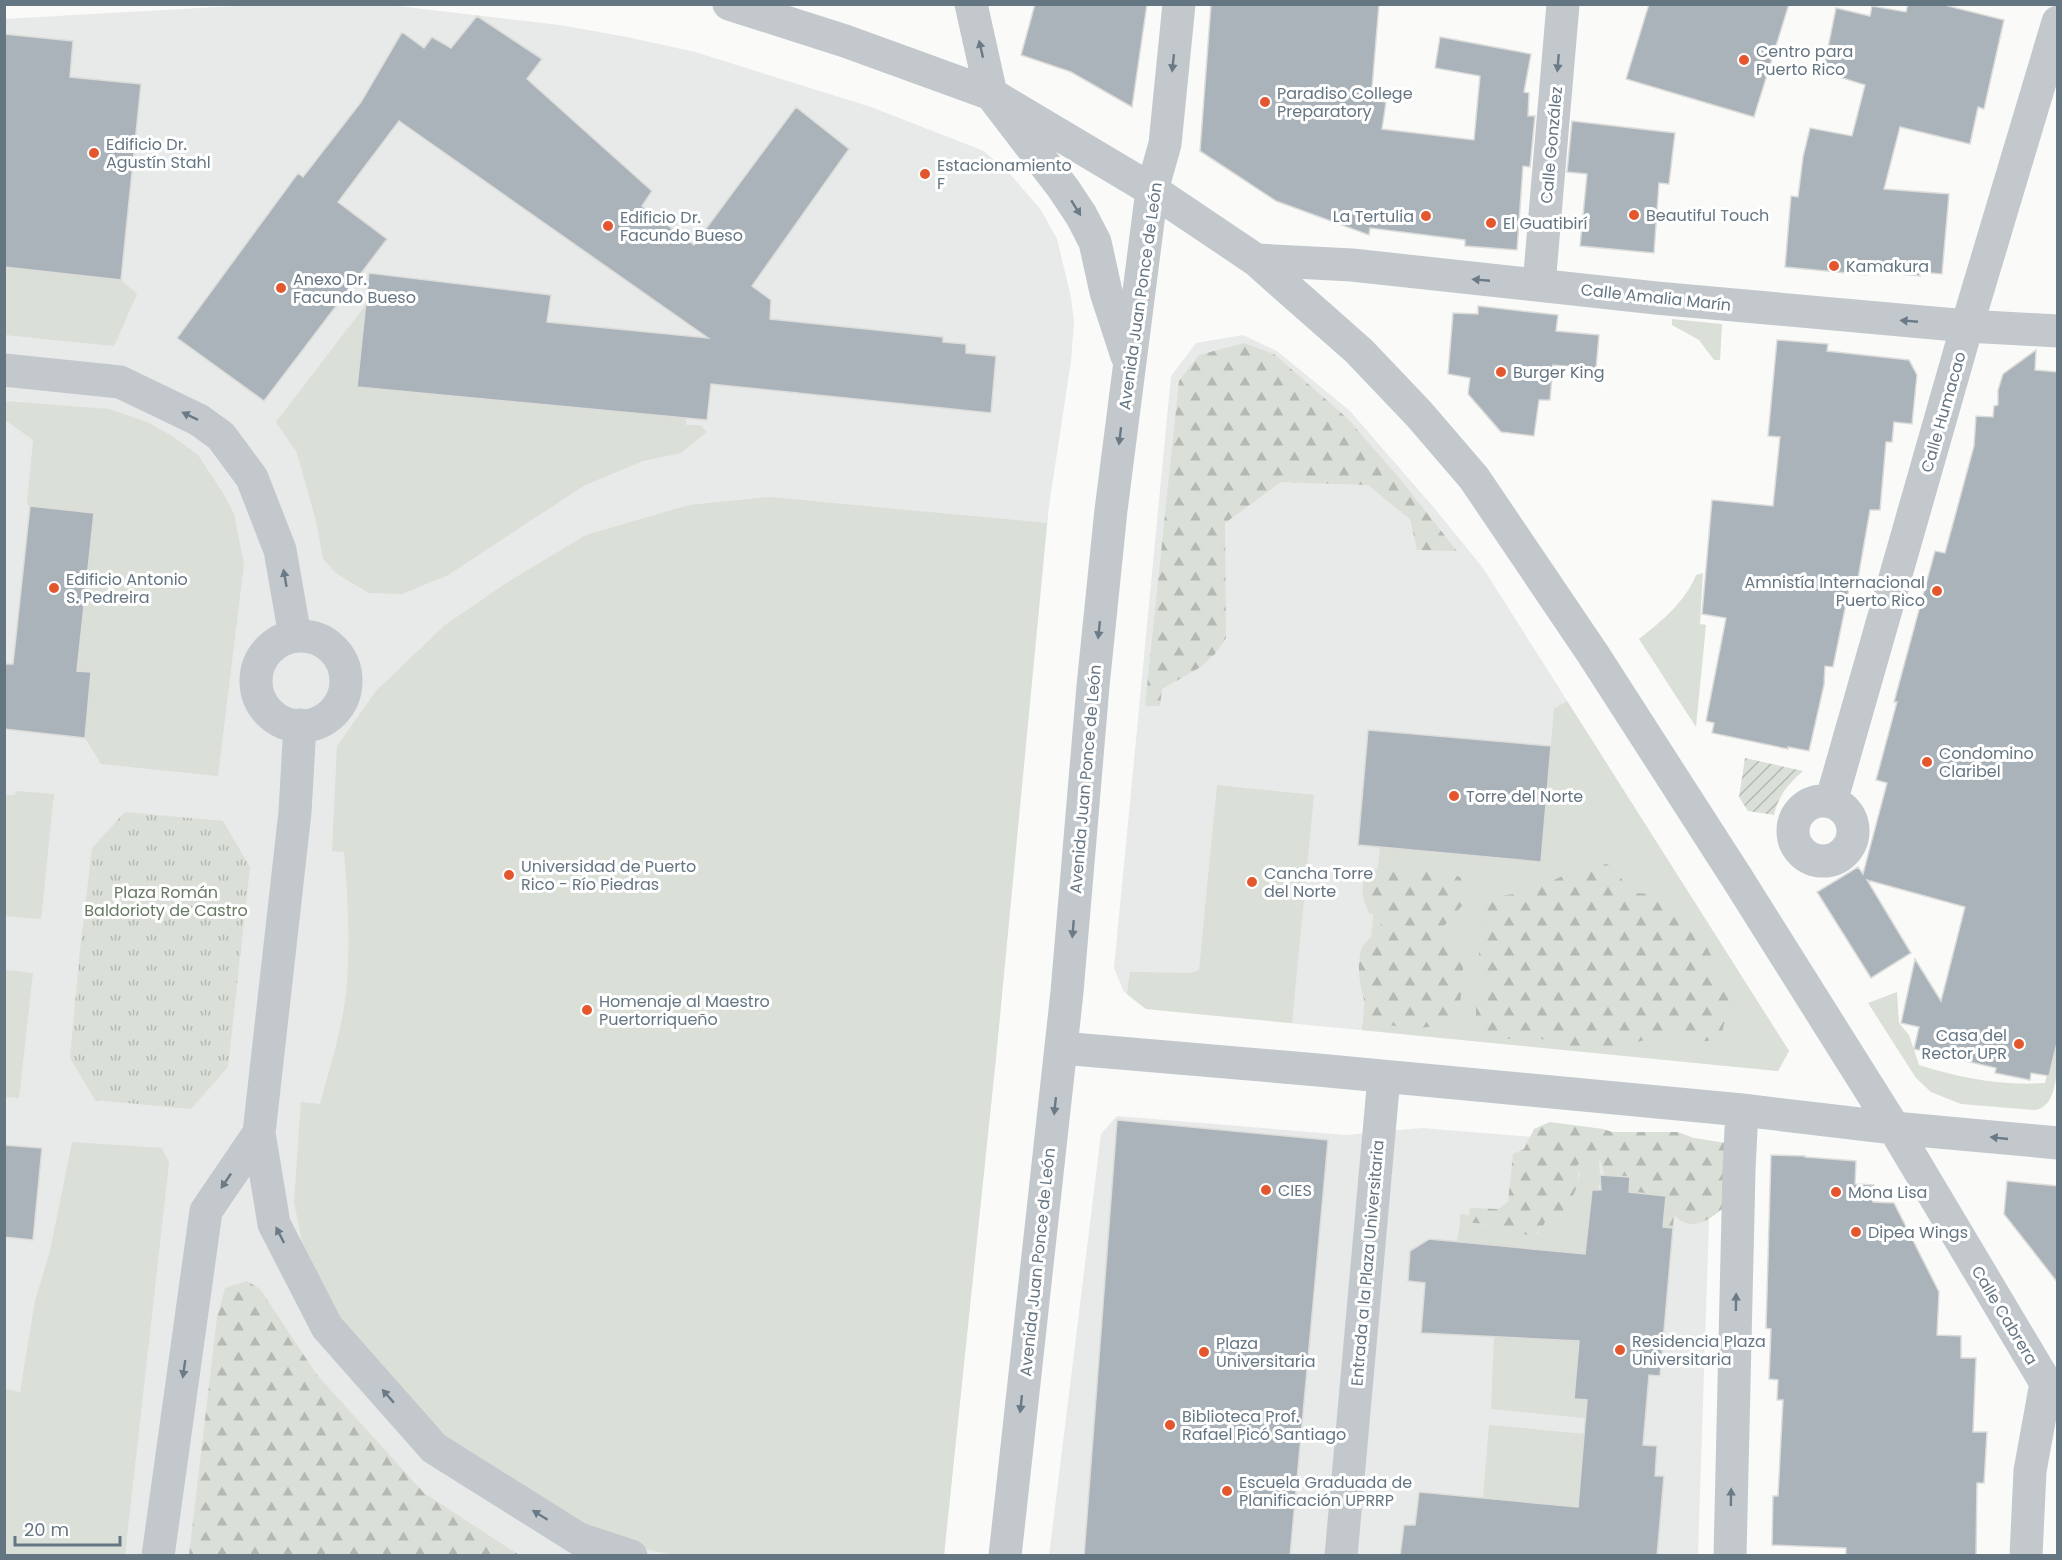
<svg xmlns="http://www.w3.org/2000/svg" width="2062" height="1560" viewBox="0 0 2062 1560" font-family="Poppins,sans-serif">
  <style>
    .built { fill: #e8e9e9 }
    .grass { fill: #dadfd7 }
    .forest { fill: url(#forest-firs) }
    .park { fill: url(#park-tufts) }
    .garden { fill: url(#garden-furrows) }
    .building { fill: #aab3b9; stroke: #dcdcda; stroke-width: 1.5 }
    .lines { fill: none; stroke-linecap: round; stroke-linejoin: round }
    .minor { stroke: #c3c8cc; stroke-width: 33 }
    .oneway { fill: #6a7a87 }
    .poi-dot { fill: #e4572e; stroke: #fff; stroke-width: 2 }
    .labels { text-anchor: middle; stroke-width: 6; stroke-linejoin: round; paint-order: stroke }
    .poi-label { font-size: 16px; fill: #657683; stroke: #fff; text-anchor: start }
    .street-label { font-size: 16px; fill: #657683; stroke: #fff }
    .park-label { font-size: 16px; fill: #687a64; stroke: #fff }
  </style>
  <defs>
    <pattern id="forest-firs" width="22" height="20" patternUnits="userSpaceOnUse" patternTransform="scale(1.5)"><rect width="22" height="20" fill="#dadfd7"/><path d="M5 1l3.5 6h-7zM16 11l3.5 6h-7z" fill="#b4b9b4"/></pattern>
    <pattern id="park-tufts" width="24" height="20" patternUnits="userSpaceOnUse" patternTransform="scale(1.5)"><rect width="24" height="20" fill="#dadfd7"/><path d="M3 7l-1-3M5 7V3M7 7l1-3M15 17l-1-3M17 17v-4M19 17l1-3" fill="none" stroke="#b4b9b4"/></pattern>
    <pattern id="garden-furrows" width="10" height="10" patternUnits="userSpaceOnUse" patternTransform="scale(1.5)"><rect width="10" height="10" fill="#dadfd7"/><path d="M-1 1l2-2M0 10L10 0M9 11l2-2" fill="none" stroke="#b4b9b4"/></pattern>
  </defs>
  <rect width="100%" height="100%" fill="#fafaf8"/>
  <path class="built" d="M381,4l179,21 67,12 68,15 176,55 113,44 27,24 30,35 16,29 14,58 3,25 -3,39 -22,145 -53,551 -52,498h-939l-1,-1536 248,-14z
    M1243,335l34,16 73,60 85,98 48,59 306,483 -11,20 -632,-62 -22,-17 -10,-24 57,-592 25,-33z
    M1117,1116l229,19 76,-7 281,23 8,8 -13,396 -649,1 52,-422z"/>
  <path class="grass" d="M5,267l116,13 16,14 -23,52 -109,-11z
    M365,306l-8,81 329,31v7h14l7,7 -26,21 -38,8 -58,24 -137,90 -46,19 -33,-1 -32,-19 -14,-15 -7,-38 -19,-68 -21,-31z
    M1672,319l50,5 -2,36h-6l-15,-20 -27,-15z
    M4,401l105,8 38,13 25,14 26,19 25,38 11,21 10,50 -26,212 -117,-12 -16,-26 6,-66 -14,-1 17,-158 -64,-7 -3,-2 6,-64 -28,-20z
    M769,497l278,26 -51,534 -52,498h-271l-46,-10 -57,-23 -129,-83 -104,-118 -32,-65 -11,-54 7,-100 19,2c10,-37 25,-84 27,-122 3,-43 1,-87 -3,-130l-12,-1 5,-105 39,-55 69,-66 63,-43 78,-47 103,-30z
    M1703,573l-3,51 6,1 -10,102 -57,-88c23,-18 46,-37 57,-64z
    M1567,701l222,350 -11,20 -416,-41 18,-183 161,14 13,-152z
    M1217,785l97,10 -22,228 -146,-14 -19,-15 3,-22 61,1 8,-3z
    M16,791l38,3 -13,125 -36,-3v-121h10z
    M5,970l28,3 -14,125 -14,-1z
    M1897,992l2,31 10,12 10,30c40,13 84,21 126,18l12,-51c0,21 5,74 -22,78l-74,-6 -30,-12 -15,-14 -48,-75z
    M72,1142l90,6 7,15 -44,392h-120v-166l15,3 15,-91 15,-50z
    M1582,1157h17l1,24 -15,80 -47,-11 -81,-8 3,-20 30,3 35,10 13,-2 9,-20 24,-12 9,-26 -3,-8z
    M1580,1331l-6,67 22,3 -2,18 -103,-10 3,-73z
    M1489,1425l96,9 -8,79 -94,-15z"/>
  <path class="forest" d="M1244,343l30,11 73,64 53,61 57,72 -40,-1 -7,-31 -42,-34 -87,-3 -56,41 1,115 -11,16 -16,14 -37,21 -2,17h-15l34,-325 20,-26z
    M1607,864l10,8 14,21 27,1 18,8 18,32 12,11 25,52 -10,39c-21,10 -31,6 -51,-6l-37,14 -23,5h-47l-23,-11 -33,1 -17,-3 -11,-8 -3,-8v-19l13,-16 -10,-30 3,-53 17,-6 30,-4 50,-24z
    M1398,865l43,5 19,7 10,20 -27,30 4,13 12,12 4,16v15l-5,32c-6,3 -11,7 -17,9 -18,7 -54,3 -71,-5 -7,-22 -15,-45 -9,-68 3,-14 25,-17 19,-34l-11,-4c-7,-15 -10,-29 0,-42z
    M1550,1122l53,7 9,3h66l16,6 32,5 3,60c-15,14 -37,32 -55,12l-1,13 -10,-1 -34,-34 1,-16 -25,-1 -6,-19h-17l-5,10c6,17 -9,39 -19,52l-11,-5c-6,33 -31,18 -53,12 -11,-3 -23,-3 -34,-4v-8l9,1 1,-7 28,1 10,-7 5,-48 11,-5 10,-20z
    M247,1281l13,8 57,86 107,118 95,62h-330l28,-237 8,-30z"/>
  <path class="park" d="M125,812l98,9 27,46 -22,200 -37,42 -96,-9 -25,-42 10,-108 12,-102z"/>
  <path class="garden" d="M1745,758l58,13c-14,12 -25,25 -29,44l-26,-4 -9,-14z"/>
  <path class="building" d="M1035,4h112l-15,103 -61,-35 -50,-17z
    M1211,4h168l-8,96 15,2 -4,27 92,11 6,-64 -45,-8 5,-31 91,17 -7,38 5,1 -1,23h7l-5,51 -7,-1 -6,84 -52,-4v-6l-95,-12 -1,7 -93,-34 -76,-50z
    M1649,4h140l-35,113 -128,-38z
    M1908,4h32l64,16 -20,89 -6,-2 -8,37 -70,-17 -16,62 65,5 -7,80 -22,-2v4l-53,-5v4l-82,-8 6,-71 7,1 5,-40 7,-29 42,8 13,-51 -42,-13 13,-64 34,8 2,-10 34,6z
    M477,16l65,43 -15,20 125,112 -10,15 52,39 102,-138 53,42 -97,137 19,14 -1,19 173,18v5l23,2v9l30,3 -5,57 -280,-29 -4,36 -350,-33 12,-114 182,22 -4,27 161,16 -309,-217 -61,81 49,37 -123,162 -87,-63 121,-165 5,4 58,-75 41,-70 22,16 8,-11 19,11z
    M4,34l69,7 -3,36 71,7 -20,196 -117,-13z
    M1572,121l103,12 -6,51 -10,-1 -5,70 -74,-7 7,-72 -20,-2z
    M1478,306l80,9 -2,16 43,4 -3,34 -43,-4 -3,35h-11l-5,36 -33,-4 -33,-38 2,-16 -22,-4 5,-61 25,1z
    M1777,340l51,4 -1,7 82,9 8,15 -5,49 -18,-2 -2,20h-6l-6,68h-10l-14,80 -7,-1 -16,78 -8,-1 -1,19 -15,66 -21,-4v2l-76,-16 2,-10 -8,-2 20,-103 -24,-4 10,-114 61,6 7,-69 -12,-1z
    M2036,350l-1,20 23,2v667l-9,37 -18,-3 -1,7 -35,-7 1,-5 -82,-19 5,-22 -18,-4 14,-64 26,42 24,-94 -98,-27 44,73 -40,25 -54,-86 41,-25 5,7 24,-91 -11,-3 21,-78h-3l41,-151 10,2 29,-107 2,-30 17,1 1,-11 4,-1v-15l5,-16z
    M30,506l64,7 -17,158 14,1 -6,66 -81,-9v-65h9z
    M1368,730l183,16 -10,116 -183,-17z
    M1117,1120l211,20 -38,416h-206z
    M4,1145l38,3 -9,92 -29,-3z
    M1771,1155l34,1v1l51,4 -1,23 19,1 -1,17 21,1 45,89 -2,43 24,1v22h15l-3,74h14l-3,51h-7l-1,73h-130v-8l-74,-3 1,-49h5l5,-96h-6l1,-20 -9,-1 2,-50 -5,-1z
    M1600,1175l30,2 -1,15 37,4 -3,31 10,1 -13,148 -11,-1 -6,70 14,1 -2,30h9l-7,80h-257l4,-31h11l4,-33 159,15 9,-107 -13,-1 5,-58 -158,-8 4,-50 -17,-2 2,-30 19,-12 156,15 7,-64h9z
    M2007,1181l51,5v97l-54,-69z"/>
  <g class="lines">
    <path class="minor" d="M729,4l116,37 146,53 161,96 104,70 103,91 60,63 55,64 119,176 144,224 157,250 152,255 -16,88 -4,85
      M971,4l20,90 72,94 18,27 14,27 11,50 21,64
      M1256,260l96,5 304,33 311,28 91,5
      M1539,285l24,-281
      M4,370l116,12 79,38 22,16 31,42 28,72 15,86
      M256 681a45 45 0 1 1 90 0a45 45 0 1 1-90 0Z
      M300,725l-5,87 -36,321 15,91 53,103 107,121 145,91 52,17
      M1793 831a30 30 0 1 1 60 0a30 30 0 1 1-60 0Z
      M1831,802l136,-476 91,-304
      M1061,1048l257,22 424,40 152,18 164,15
      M158,1556l48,-345 53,-78
      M1005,1556l62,-564 26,-306 18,-176 41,-320 13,-46 14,-140
      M1341,1556l43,-479
      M1730,1556l9,-386 3,-60"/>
  </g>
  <defs><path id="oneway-solid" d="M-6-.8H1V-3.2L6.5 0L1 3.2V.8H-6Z" transform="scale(1.5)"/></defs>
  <g class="oneway">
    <use href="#oneway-solid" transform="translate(981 49) rotate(-103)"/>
    <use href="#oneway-solid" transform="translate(1173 63) rotate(96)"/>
    <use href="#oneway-solid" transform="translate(1558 63) rotate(95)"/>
    <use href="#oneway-solid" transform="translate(1076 208) rotate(58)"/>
    <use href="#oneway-solid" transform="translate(1481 280) rotate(-175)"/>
    <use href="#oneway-solid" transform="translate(1909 321) rotate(-175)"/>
    <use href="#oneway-solid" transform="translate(190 416) rotate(-154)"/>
    <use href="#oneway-solid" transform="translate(1120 436) rotate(97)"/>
    <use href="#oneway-solid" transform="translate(285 578) rotate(-100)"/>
    <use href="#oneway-solid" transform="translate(1099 630) rotate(96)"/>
    <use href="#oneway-solid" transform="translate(1073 929) rotate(95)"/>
    <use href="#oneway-solid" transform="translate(1055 1106) rotate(96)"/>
    <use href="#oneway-solid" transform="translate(1999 1138) rotate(-174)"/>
    <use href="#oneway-solid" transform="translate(226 1181) rotate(124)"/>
    <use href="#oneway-solid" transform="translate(280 1235) rotate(-117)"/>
    <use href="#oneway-solid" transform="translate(1736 1302) rotate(-89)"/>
    <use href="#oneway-solid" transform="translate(184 1369) rotate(98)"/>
    <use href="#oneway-solid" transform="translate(388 1396) rotate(-131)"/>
    <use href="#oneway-solid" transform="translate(1021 1404) rotate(96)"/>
    <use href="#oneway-solid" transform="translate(1731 1497) rotate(-89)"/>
    <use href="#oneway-solid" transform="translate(540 1515) rotate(-148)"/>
  </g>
  <g class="poi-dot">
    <circle cx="1744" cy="60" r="6"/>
    <circle cx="1265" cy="102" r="6"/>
    <circle cx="94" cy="153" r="6"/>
    <circle cx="925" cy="174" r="6"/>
    <circle cx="1634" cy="215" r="6"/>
    <circle cx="1426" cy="216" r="6"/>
    <circle cx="1491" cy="223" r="6"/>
    <circle cx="608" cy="226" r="6"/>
    <circle cx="1834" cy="266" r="6"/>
    <circle cx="281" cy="288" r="6"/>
    <circle cx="1501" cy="372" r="6"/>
    <circle cx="54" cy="588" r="6"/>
    <circle cx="1937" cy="591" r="6"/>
    <circle cx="1927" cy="762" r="6"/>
    <circle cx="1454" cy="796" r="6"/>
    <circle cx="509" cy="875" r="6"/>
    <circle cx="1252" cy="882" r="6"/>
    <circle cx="587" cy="1010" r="6"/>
    <circle cx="2019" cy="1044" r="6"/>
    <circle cx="1266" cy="1190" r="6"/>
    <circle cx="1836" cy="1192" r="6"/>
    <circle cx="1856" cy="1232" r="6"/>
    <circle cx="1620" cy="1350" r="6"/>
    <circle cx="1204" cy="1352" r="6"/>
    <circle cx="1170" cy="1425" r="6"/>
    <circle cx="1227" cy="1491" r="6"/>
  </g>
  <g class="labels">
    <g class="poi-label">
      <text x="1756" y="57">Centro para<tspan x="1756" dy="18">Puerto Rico</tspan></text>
      <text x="1277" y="99">Paradiso College<tspan x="1277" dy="18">Preparatory</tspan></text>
      <text x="106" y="150">Edificio Dr.<tspan x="106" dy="18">Agustín Stahl</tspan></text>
      <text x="937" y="171">Estacionamiento<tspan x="937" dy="18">F</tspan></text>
      <text x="1646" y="221">Beautiful Touch</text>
      <text x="1414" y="222" text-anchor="end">La Tertulia</text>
      <text x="620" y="223">Edificio Dr.<tspan x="620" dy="18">Facundo Bueso</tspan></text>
      <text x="1503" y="229">El Guatibirí</text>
      <text x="1846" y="272">Kamakura</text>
      <text x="293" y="285">Anexo Dr.<tspan x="293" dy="18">Facundo Bueso</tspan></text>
      <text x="1513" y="378">Burger King</text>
      <text x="66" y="585">Edificio Antonio<tspan x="66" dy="18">S. Pedreira</tspan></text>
      <text x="1925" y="588" text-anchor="end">Amnistía Internacional<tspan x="1925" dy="18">Puerto Rico</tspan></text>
      <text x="1939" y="759">Condomino<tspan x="1939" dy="18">Claribel</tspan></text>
      <text x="1466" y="802">Torre del Norte</text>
      <text x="521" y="872">Universidad de Puerto<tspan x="521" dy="18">Rico - Río Piedras</tspan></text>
      <text x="1264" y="879">Cancha Torre<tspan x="1264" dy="18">del Norte</tspan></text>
      <text x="599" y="1007">Homenaje al Maestro<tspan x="599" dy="18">Puertorriqueño</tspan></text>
      <text x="2007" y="1041" text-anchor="end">Casa del<tspan x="2007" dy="18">Rector UPR</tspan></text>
      <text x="1278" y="1196">CIES</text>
      <text x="1848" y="1198">Mona Lisa</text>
      <text x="1868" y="1238">Dipea Wings</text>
      <text x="1632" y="1347">Residencia Plaza<tspan x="1632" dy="18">Universitaria</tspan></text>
      <text x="1216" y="1349">Plaza<tspan x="1216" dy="18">Universitaria</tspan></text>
      <text x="1182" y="1422">Biblioteca Prof.<tspan x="1182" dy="18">Rafael Picó Santiago</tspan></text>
      <text x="1239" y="1488">Escuela Graduada de<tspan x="1239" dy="18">Planificación UPRRP</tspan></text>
    </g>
    <g class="street-label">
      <text transform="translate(1551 145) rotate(-85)" y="6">Calle González</text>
      <text transform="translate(1140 296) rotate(-82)" y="6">Avenida Juan Ponce de León</text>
      <text transform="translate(1656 297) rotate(6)" y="6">Calle Amalia Marín</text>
      <text transform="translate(1943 412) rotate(-74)" y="6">Calle Humacao</text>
      <text transform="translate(1085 779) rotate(-85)" y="6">Avenida Juan Ponce de León</text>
      <text transform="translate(1037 1262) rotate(-84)" y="6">Avenida Juan Ponce de León</text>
      <text transform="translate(1367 1263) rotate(-85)" y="6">Entrada a la Plaza Universitaria</text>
      <text transform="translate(2005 1315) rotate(59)" y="6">Calle Cabrera</text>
    </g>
    <g class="park-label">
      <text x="166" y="898">Plaza Román<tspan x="166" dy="18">Baldorioty de Castro</tspan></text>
    </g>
  </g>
  <rect width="2062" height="1560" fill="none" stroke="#657683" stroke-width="12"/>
  <path d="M15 1536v9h105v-9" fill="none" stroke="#657683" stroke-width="3"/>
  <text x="24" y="1536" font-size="18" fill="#657683" stroke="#ffffff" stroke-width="4.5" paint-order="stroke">20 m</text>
</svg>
